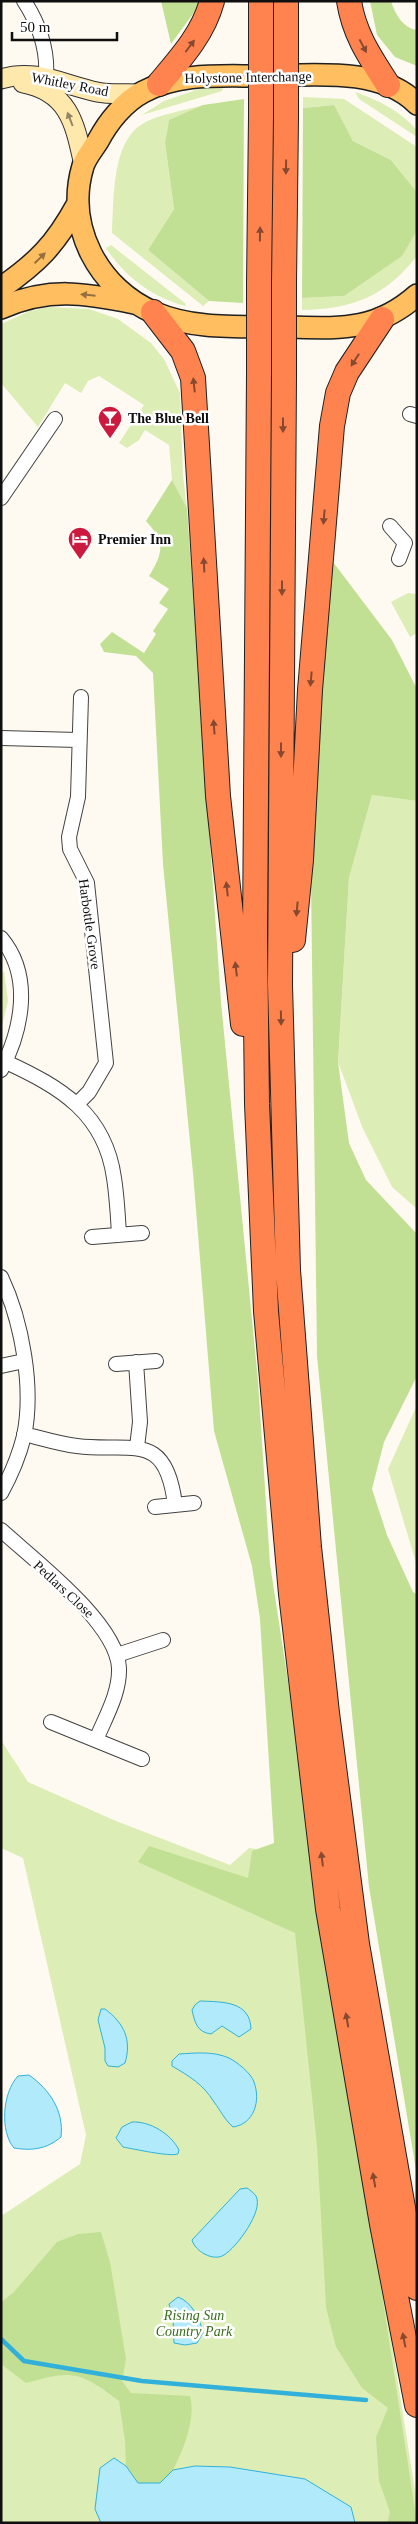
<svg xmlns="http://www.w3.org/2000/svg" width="418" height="2524" viewBox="0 0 418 2524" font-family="Georgia,serif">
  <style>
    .green { fill: #dcedb6 }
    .forest { fill: #c2e094 }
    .water { fill: #b1ebfb; stroke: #31b1d9 }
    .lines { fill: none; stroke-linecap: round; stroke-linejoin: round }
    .stream { stroke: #31b1d9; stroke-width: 4.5 }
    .street-casing { stroke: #424242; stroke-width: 16 }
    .secondary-casing { stroke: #313131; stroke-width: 21 }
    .primary-casing { stroke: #202020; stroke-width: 24 }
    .highway-casing { stroke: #202020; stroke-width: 26 }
    .street { stroke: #fff; stroke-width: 14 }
    .secondary { stroke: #ffe8ac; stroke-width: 19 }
    .primary { stroke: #ffbf61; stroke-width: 21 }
    .highway { stroke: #ff834f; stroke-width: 24 }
    .highway-bridge-casing { stroke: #202020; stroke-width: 26; stroke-linecap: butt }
    .highway-bridge { stroke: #ff834f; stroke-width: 24 }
    .oneway { fill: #87492f }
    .oneway2 { fill: #938665 }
    .oneway3 { fill: #93703c }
    .labels { text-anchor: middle; stroke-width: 5; stroke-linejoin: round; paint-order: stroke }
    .street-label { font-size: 14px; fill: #0f0f0f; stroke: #fff }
    .poi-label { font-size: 14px; font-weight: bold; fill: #0f0f0f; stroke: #fff; text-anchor: start }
    .park-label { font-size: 14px; font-style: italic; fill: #386d19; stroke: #fff }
  </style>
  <rect width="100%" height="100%" fill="#fffaf1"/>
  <path class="green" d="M202,88h21l-1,3 -80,24 22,-14z
    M355,92c24,8 45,19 62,38v7l-58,-38z
    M303,97l41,2 73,48v109c-32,41 -65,53 -115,54v-12l42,-2 72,-105 -25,-31 -38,-19 -20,-36 -30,3z
    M203,105l-34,16 -4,22 9,66 -26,41 61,51 -6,5 -91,-73c2,-32 -1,-92 32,-110 13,-8 43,-13 59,-18z
    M111,245l75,59 -1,2c-34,-10 -59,-28 -79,-58z
    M48,307l41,2 29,10 33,24 13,16 16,34 3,83 4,32 -15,-28 -3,-35 -24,-15 -6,10 -12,8 -8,-5 25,-38 -45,-29 -11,5 -7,12 -16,-10 -27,44 -37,-44v-59l29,-13z
    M408,593l9,1v39l-7,4 -19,-35z
    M372,795l45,6v408l-25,-22 -29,-58 -25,-67 11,-184z
    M4,971l4,30 -7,28v-54z
    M417,1405v161l-29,-97z
    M1,1740l27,42 88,39 114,44 19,-17 66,9 102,646v20h-416v-307l79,-52 6,-29 -63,-277 -22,-10z"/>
  <path class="forest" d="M161,1h38l-1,6 -27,37z
    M370,1h21c4,13 12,27 26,29v36l-22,-9 -18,-22z
    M244,99l-1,204 -34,-2 -61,-51 26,-41 -9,-66 4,-23 34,-15z
    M334,105l19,36 38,19 25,31v41l-14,24 -58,40 -42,2 1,-190z
    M172,480l15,28 34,494 37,379 12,183 147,959h-30l3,-11 -11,-31 -3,-44 12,-29 -26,-20 -26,-41 -10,-40 -9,-161 -22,-213 -157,-71 11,-16 99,32 4,-27 22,-8 -14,-224 -8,-53 -38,-135 -21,-258 -30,-309 -10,-191 -17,-17 -32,-4 -4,-8 12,-12 32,21 12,-19 -3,-3 15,-22 -9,-6 10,-14 -20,-13c15,-24 16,-34 -3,-55z
    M327,554l65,86 25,49v112l-45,-6 -23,83 -11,184 11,81 17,37 51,54v142l-33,66 -12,47 15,46 26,57 4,2v582l-48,-289 -52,-531 -6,-475z
    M101,2232l9,30 16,97 -4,22 9,12 59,3c6,21 -6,53 -16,72 -3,6 -9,11 -14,15h-22l-12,-17 -1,-25 -6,-40c-38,-29 -46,-32 -93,-18l-25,-19v-62l12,-9 44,-51 21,-8z"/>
  <path class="water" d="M200,2001c23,1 50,0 51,28l-12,8 -17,-11 -11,8c-14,-2 -16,-11 -19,-24l3,-5z
    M101,2009h4c19,14 27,31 20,54l-7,4 -10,-1 -3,-5v-13l-7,-28z
    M179,2054c17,-1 34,-3 50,4 8,4 22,15 25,24 7,19 0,42 -21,45 -9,-8 -12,-16 -19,-25 -11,-18 -25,-26 -42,-36v-5z
    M29,2075c21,15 35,36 32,62 -14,12 -29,14 -47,11 -14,-16 -12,-55 4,-72z
    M132,2122c18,-1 39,12 47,28l-1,4c-8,3 -44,-5 -55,-7l-7,-9 6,-11z
    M247,2188c3,2 7,5 9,8 8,15 -20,52 -32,59 -11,7 -29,-4 -32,-15l48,-51z
    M178,2297c14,5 22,22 25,36l-6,10 -12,2 -11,-2 -1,-26 -4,-13z
    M114,2458l12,8 12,17h22l13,-13 22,-4 35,1 75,12 46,28 4,16h-254l-6,-14 5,-41z"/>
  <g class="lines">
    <path class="stream" d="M1,2339l23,22 118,20 224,19"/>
    <defs>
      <path id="street" d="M24,1c15,23 24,49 22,76
        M410,414l7,2
        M1,498l54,-79
        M390,526l15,17 -6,16
        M1,738l77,2
        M1,938c32,38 21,92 0,132
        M6,1062c54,25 99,51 108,116 3,19 4,38 5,57
        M78,1103l11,-11 17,-29 -19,-180 -17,-34 -1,-12 9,-40 3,-100
        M92,1237l50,-4
        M1,1277c21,44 33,111 23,159 -5,20 -13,39 -23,57
        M136,1362l4,60 -3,25
        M116,1364l40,-3
        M1,1366l23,-5
        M24,1434c17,4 35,10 53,12 54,7 89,-17 98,59
        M155,1507l39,-4
        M1,1530c33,30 116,93 118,138 1,25 -14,50 -23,72
        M117,1655l46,-15
        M51,1722l91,37"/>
      <path id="secondary" d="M1,79c34,-11 63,6 96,13 14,3 29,1 43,2
        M23,83c47,9 52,42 61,82"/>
      <path id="primary" d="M417,104c-38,-39 -110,-28 -160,-28 -40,0 -79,-3 -114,16 -19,10 -35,30 -45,49 -5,8 -12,16 -15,25 -18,60 15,123 72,147 40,17 86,13 128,14 54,1 91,6 134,-32
        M1,288c37,-26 54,-43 76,-83
        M1,308c48,-21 83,-15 133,-5"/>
      <path id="highway" d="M261,1v36
        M286,1v33
        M349,1c5,33 21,56 39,84
        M159,84c22,-26 44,-50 53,-83
        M259,283l2,-166
        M284,284l2,-166
        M153,312l30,39 10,27 25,418 25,228
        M259,373l-4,562 2,169 9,207 25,283 37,315 54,315 35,181
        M284,377l-4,608 8,285 21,277 18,166 30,231 60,344
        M293,940l8,-80 9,-170 22,-264 6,-33 9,-21 35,-53"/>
    </defs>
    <use href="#street" class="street-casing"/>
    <use href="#secondary" class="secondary-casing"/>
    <use href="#primary" class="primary-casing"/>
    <use href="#highway" class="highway-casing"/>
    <use href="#street" class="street"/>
    <use href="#secondary" class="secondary"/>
    <use href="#primary" class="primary"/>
    <use href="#highway" class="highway"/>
    <defs>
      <path id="highway-bridge" d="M286,34v84
        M261,117v-80
        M259,373v-90
        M284,377v-93"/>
    </defs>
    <use href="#highway-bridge" class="highway-bridge-casing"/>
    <use href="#highway-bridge" class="highway-bridge"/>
  </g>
  <defs><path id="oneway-solid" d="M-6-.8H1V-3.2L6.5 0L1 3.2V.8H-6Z" transform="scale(1.25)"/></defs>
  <g class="oneway">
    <use href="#oneway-solid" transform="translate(190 46) rotate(-53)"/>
    <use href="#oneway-solid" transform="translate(363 46) rotate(62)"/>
    <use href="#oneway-solid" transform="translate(286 167) rotate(91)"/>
    <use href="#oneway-solid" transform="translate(260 234) rotate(-89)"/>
    <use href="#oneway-solid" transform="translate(355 360) rotate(123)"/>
    <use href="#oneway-solid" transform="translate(194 385) rotate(-96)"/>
    <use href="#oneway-solid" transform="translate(283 425) rotate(90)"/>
    <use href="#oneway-solid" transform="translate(324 517) rotate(95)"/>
    <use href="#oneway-solid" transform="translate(204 565) rotate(-93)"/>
    <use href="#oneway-solid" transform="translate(282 588) rotate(90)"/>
    <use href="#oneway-solid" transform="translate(311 679) rotate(95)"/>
    <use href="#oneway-solid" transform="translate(214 727) rotate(-94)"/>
    <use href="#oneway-solid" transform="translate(281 750) rotate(90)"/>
    <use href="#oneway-solid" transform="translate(227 889) rotate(-96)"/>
    <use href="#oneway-solid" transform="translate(297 909) rotate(95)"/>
    <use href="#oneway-solid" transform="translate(236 969) rotate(-97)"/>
    <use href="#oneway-solid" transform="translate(281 1018) rotate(89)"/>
    <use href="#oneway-solid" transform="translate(322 1859) rotate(-97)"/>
    <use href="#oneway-solid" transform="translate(347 2020) rotate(-100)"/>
    <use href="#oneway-solid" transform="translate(374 2180) rotate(-100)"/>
    <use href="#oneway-solid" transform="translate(404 2340) rotate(-101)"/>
  </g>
  <use class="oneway2" href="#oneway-solid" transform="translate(70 119) rotate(-111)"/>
  <g class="oneway3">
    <use href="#oneway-solid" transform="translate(40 258) rotate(-44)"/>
    <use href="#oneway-solid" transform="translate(88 295) rotate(-174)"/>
  </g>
  <defs>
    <symbol id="bar-pin" viewBox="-11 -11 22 30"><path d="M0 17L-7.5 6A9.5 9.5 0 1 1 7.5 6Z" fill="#cc1a3f" stroke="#fff"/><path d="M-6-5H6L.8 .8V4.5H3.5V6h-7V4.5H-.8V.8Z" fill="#fff"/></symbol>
    <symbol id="hotel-pin" viewBox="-11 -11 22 30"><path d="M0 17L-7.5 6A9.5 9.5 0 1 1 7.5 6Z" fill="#cc1a3f" stroke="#fff"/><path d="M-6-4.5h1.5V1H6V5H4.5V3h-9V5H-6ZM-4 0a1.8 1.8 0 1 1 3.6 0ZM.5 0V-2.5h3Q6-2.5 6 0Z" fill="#fff"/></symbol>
  </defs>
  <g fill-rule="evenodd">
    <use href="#bar-pin" x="96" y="404" width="28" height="38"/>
    <use href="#hotel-pin" x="66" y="525" width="28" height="38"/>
  </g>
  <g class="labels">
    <g class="street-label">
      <text transform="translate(248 77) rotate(-1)" y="5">Holystone Interchange</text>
      <text transform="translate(70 84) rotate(11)" y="5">Whitley Road</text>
      <text transform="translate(90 924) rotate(82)" y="5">Harbottle Grove</text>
      <text transform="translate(64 1589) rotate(43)" y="5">Pedlars Close</text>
    </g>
    <g class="poi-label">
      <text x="128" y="423">The Blue Bell</text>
      <text x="98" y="544">Premier Inn</text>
    </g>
    <g class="park-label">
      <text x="194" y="2320">Rising Sun<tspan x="194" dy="16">Country Park</tspan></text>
    </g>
  </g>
  <rect width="418" height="2524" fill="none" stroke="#0f0f0f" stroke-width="5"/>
  <path d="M12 32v8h105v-8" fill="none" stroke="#0f0f0f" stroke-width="2.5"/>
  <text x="20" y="32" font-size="15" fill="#0f0f0f" stroke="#ffffff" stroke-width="4" paint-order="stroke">50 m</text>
</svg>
